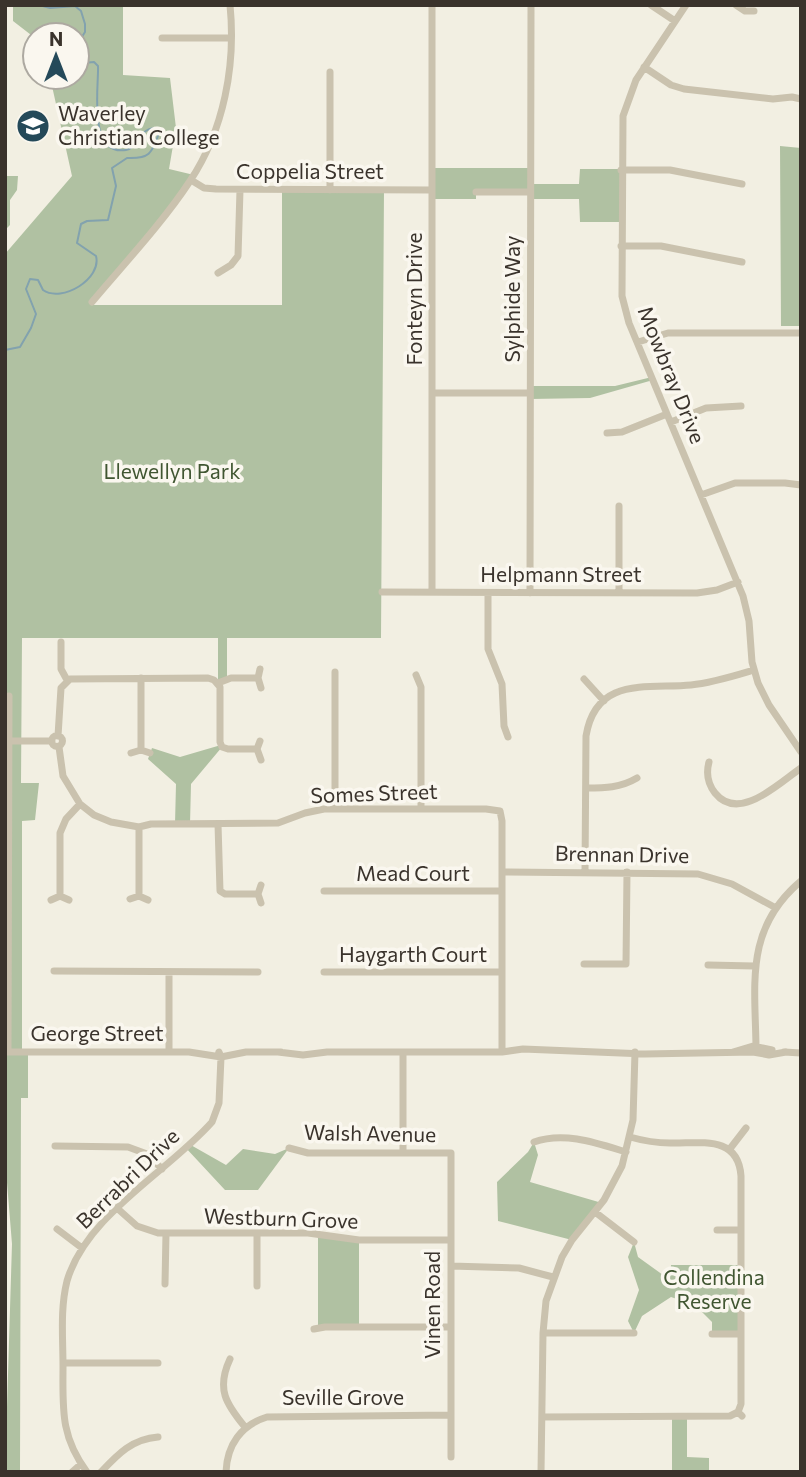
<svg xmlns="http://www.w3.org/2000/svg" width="806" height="1477" viewBox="0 0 806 1477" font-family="Commissioner,sans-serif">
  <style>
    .green { fill: #b0c1a2 }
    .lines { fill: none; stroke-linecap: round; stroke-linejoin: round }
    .stream { stroke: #82a2ae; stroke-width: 2 }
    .minor { stroke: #cac2ae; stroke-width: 7 }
    .labels { text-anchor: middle; stroke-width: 7; stroke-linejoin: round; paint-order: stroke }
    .poi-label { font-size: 21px; fill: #3a332c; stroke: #faf7ef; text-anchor: start }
    .street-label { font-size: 21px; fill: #3a332c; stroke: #faf7ef }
    .park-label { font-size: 21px; fill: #405631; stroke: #faf7ef }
  </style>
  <rect width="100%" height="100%" fill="#f2efe2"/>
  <path class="green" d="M13,5h110v70l47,3 6,50 -7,41 25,6 -102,130h190v-115h102l-3,448h-154v41l-9,4v-45h-196l-1,145h18l-4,37 -13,1v230l6,1v46h-7l-1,374h-15l7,-228 -7,-86v-904l67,-78 -22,-99h27v-42h-42v3l-22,-17z
    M780,146l21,2v178h-20z
    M432,168h99v16h48l1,-15h41v53h-41l-1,-23h-49v-6h-54v6h-44z
    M5,176h13l-1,14 -7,10v25l-5,5z
    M652,377l1,3 -63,18 -60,1v-13h85z
    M221,745l1,2 -31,37 -1,40h-15l1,-40 -28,-25 4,-11 28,9z
    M534,1142l4,13 -8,27 72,21 -30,37 -74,-19 -1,-39 31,-30z
    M189,1144l37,21 17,-16 32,5 14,-6 -31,42h-33l-40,-43z
    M318,1234l41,6v87l-41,1z
    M634,1242l4,15 32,23 1,-15h70v69h-29v-12l-17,-17 -24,-8 -29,19 -8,17 -6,-12 11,-31 -11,-33z
    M672,1416h15v41l22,1v14h-37z"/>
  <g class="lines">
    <path class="stream" d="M5,350l15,-3 11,-19 5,-14 -10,-25 4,-10 8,1 5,10c19,13 59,-11 53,-34l-19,-13 4,-19 6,-3 21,-1 8,-34 -4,-18 15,-10c22,1 25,-4 32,-25l-4,-5c-17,1 -17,20 -29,22 -39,6 -27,-64 -28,-84l-4,-4 -11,1 -3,-23 5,-8v-8l-4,-13 -6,-5 -25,2 -11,-3"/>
    <path class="minor" d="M651,5l24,16
      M686,5l-50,75 -13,36 -1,180 7,27 114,273 6,25 3,41 6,21 11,22 32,47
      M736,5l9,6h9
      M162,38h69
      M644,67l27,18 13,4 89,10 19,-2 9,2
      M621,170h49l72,14
      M191,180l13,8 12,1 216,1
      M330,190v-118
      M476,192h54
      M621,246h40l81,16
      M218,273l13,-8 7,-9 2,-66
      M92,302c32,-38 72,-81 98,-121 34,-51 46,-116 40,-176
      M638,342l30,-9h133
      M432,393h98
      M671,422l35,-14 35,-2
      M607,433l15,-1 45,-18
      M701,495l34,-12h50l16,2
      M382,592l315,1 20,-3 21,-8
      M432,592v-587
      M488,593v56l14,35 2,42 4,11
      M530,593l1,-588
      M619,593v-87
      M61,642v27l6,11
      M260,669l-2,9 3,10
      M335,672v137
      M416,675l5,12v122
      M141,678v72
      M584,679l20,22
      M218,683l13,-5h27
      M51.5 741a5.5 5.5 0 1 1 11 0a5.5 5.5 0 1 1-11 0Z
      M58,736l3,-48 9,-9 138,-1 6,2 6,7v55l2,5 6,2h29
      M9,741h43
      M260,741l-3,8 4,11
      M59,747l4,29 17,28 14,11 17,7 28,5 12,-3 127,-1 27,-10 19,-4h162l14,2 2,10v231
      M131,753l10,-3 9,3
      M709,762c-3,11 -1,22 6,31 24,30 64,-10 86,-25
      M586,788c19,0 34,0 51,-10
      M218,824l2,67 5,3h33
      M502,872l196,2 34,10 44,24
      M585,872l1,-136c10,-60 61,-47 105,-51 21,-2 43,-9 63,-15
      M261,885l-3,9 3,9
      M324,891h178
      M60,896v-63l6,-14 14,-15
      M139,896v-69
      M130,899l9,-3 9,4
      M51,900l9,-4 9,4
      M584,964h42l1,-92
      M708,965l46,1
      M54,971l204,1
      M169,972v80
      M324,972h178
      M5,1052h184l32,5 25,-5h35
      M8,1052l1,-356
      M278,1052l25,3 24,-3h175l21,-3 122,5 108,-2 16,3 17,-3
      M403,1052v100
      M733,1052l20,-6 19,4
      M753,1052l3,-6c-1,-64 -11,-118 45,-165
      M784,1052l17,1
      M630,1137c14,4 26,6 40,6 29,1 68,-9 71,33v228l-3,8 4,4
      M534,1142c30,-11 63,1 92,10
      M55,1146l73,1 19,7 15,15
      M289,1148l19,5h143v304
      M729,1150l17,-22
      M118,1209l19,17 21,7h150l51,7h91
      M595,1212l39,30
      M57,1229l25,19
      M717,1230h24
      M451,1266l68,2 34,9
      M165,1284l1,-51
      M257,1286v-52
      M314,1329l11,-2h125
      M543,1333h91
      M712,1334h29
      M230,1359c-14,30 -4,45 15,68
      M63,1363h95
      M542,1417l188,-1 8,-4
      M72,1472l9,-8
      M87,1472c-27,-36 -24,-64 -24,-106 0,-28 -3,-57 4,-85 19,-66 101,-109 145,-159l7,-19 2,-46 -2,-5
      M101,1472c17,-18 31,-33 57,-35
      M226,1472c1,-27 15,-47 41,-55l184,-2
      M541,1472l2,-139 3,-32 16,-44 10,-17 32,-40 18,-34 11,-46 2,-68"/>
  </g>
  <defs>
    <symbol id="school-disc" viewBox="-11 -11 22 22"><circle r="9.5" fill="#244959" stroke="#faf7ef"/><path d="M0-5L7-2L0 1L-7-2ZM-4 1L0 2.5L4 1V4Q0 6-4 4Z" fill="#fff"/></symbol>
  </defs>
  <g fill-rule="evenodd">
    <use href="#school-disc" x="14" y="107" width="38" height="38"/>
  </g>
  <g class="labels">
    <g class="poi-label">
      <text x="58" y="121">Waverley<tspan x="58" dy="24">Christian College</tspan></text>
    </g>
    <g class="street-label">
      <text x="310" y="179">Coppelia Street</text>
      <text transform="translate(415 299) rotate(-90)" y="7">Fonteyn Drive</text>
      <text transform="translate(513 299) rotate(-90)" y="7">Sylphide Way</text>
      <text transform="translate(671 375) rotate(68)" y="7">Mowbray Drive</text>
      <text x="561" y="582">Helpmann Street</text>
      <text transform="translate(374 794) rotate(-2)" y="7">Somes Street</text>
      <text transform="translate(622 855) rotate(1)" y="7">Brennan Drive</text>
      <text x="413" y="881">Mead Court</text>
      <text x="413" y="962">Haygarth Court</text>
      <text x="97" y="1041">George Street</text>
      <text transform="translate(370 1134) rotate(1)" y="7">Walsh Avenue</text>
      <text transform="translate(128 1179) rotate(-44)" y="7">Berrabri Drive</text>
      <text transform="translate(281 1219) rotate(2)" y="7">Westburn Grove</text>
      <text transform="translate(433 1305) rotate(-90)" y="7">Vinen Road</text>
      <text x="343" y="1405">Seville Grove</text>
    </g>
    <g class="park-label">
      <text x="172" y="479">Llewellyn Park</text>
      <text x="714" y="1285">Collendina<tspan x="714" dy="24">Reserve</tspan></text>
    </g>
  </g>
  <rect width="806" height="1477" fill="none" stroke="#3a332c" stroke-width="14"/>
  <g transform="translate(56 56)"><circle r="33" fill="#faf7ef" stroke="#ada9a1" stroke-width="2"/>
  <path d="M0-5L12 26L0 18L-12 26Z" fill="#244959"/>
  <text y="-10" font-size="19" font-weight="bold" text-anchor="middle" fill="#3a332c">N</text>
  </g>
</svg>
